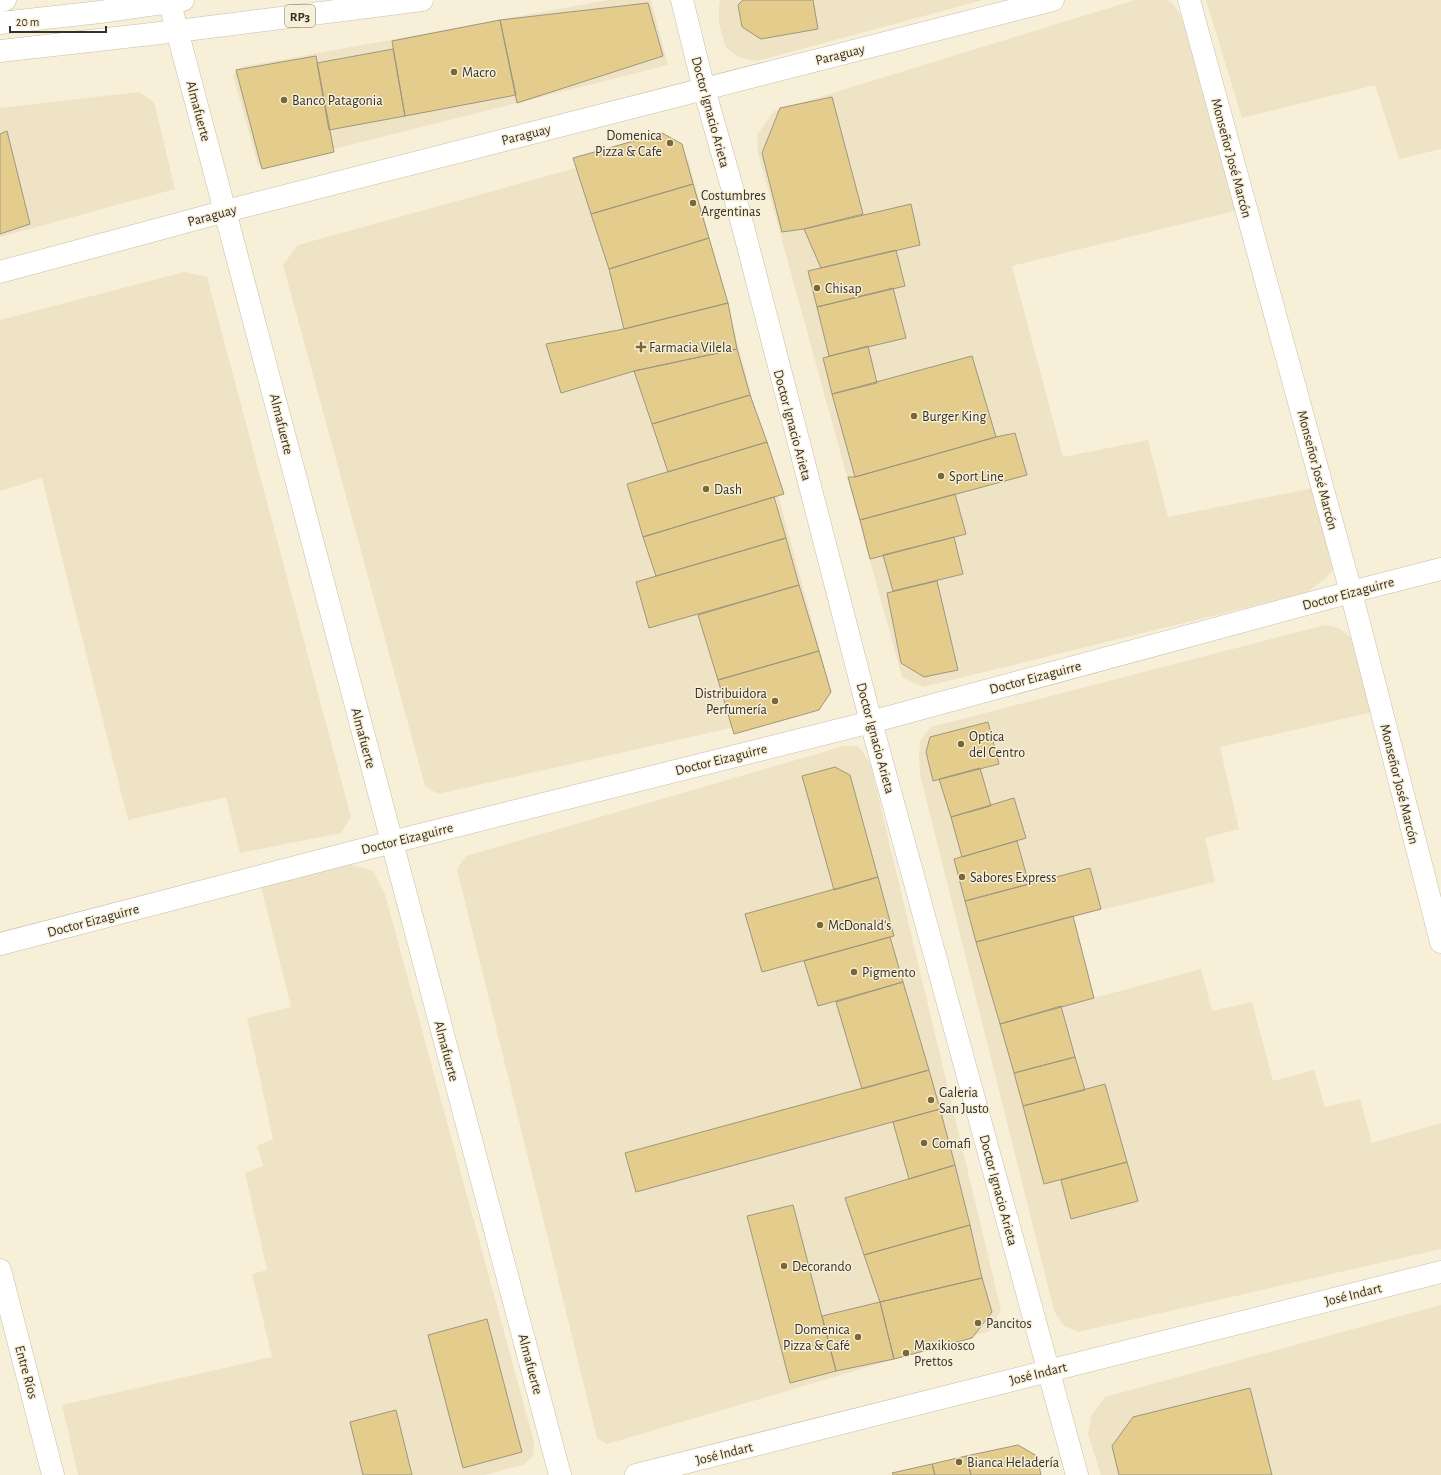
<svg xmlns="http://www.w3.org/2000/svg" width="1441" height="1475" viewBox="0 0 1441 1475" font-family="'Alegreya Sans',sans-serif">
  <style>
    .built { fill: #efe3c6 }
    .building { fill: #e3cc8c; stroke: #9e9680 }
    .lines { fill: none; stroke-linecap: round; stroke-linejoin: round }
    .minor-casing { stroke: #c6bea8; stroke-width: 23 }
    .highway-casing { stroke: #c6bea8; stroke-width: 23 }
    .minor { stroke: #fff; stroke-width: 22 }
    .highway { stroke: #fff; stroke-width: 22 }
    .poi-dot { fill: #796735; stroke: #f8efd8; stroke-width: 1.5 }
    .labels { text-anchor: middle; stroke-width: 3; stroke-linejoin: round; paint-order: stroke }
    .shield { fill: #f8efd8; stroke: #6f6a5d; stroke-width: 1 }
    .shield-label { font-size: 13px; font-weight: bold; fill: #343128 }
    .street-label { font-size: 14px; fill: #343128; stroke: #f8efd8 }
    .poi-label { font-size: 14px; fill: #343128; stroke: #f8efd8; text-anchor: start }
  </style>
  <rect width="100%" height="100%" fill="#f8efd8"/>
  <path class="built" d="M608,0h43l17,65 -398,100h-12l-25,-90 8,-8z
    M721,0h262l-226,61 -17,-3 -14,-10 -7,-24v-21z
    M1135,0h32l6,4 14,21 51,185 -226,56 51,191 85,-17 20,77 146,-29 22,78 -9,11 -21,16 -383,94 -21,-10 -144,-524 -1,-18 17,-24z
    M1206,0h235v149l-42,10 -24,-74 -133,33z
    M139,92l15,10 21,87 -175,48v-129z
    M673,141l16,21 142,530 -12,16 -381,86 -13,-8 -142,-521 15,-20z
    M184,272l23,5 144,540 -10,16 -101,20 -14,-56 -98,23 -86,-342 -42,13v-171z
    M1325,625l14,3 15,12 19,72 -153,35 19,82 -34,9 10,44 -142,35 21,81 107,-29 11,42 40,-9 21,79 41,-11 11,37 35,-8 12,44 69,-20v126l-363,83 -14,-6 -10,-15 -134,-536 -1,-17 1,-17 11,-14z
    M844,746h14l12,16 131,548 -11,21 -383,113 -10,-6 -140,-569 9,-13z
    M346,863l27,8 12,23 149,548 -1,14 -10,9 -39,10h-406l-16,-70 210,-48 -20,-83 15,-4 -22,-97 18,-7 -6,-20 16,-7 -26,-121 44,-11 -31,-124z
    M1441,1305v170h-340l-13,-41 3,-18 14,-19z"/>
  <path class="building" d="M743,0h70l5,29 -57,10 -19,-12 -4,-22z
    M648,3l15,53 -146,47 -17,-83z
    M500,20l16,75 -111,21 -13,-75z
    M393,49l12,67 -76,14 -12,-67z
    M316,56l18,96 -72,17 -26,-99z
    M832,97l31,117 -59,15 -22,3 -20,-79 18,-45z
    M7,131l23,93 -30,10v-100z
    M662,133l20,11 11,40 -102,30 -18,-56z
    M693,184l16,54 -100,31 -18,-55z
    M911,204l9,41 -99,23 -17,-39z
    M709,238l19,65 -104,26 -15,-60z
    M896,250l9,36 -88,21 -9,-36z
    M893,288l13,50 -77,18 -12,-49z
    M728,303l9,46 -103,22 -73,22 -15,-49 78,-15z
    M868,346l9,37 -45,11 -9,-36z
    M737,349l13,46 -98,29 -18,-53z
    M972,356l24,81 -141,40 -23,-83z
    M750,395l17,47 -99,30 -16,-48z
    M1015,433l12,42 -167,45 -12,-43h7l141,-40z
    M767,442l17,52 -141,43 -16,-53z
    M955,494l11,40 -96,25 -10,-39z
    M774,497l12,41 -130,38 -13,-39z
    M954,537l9,37 -70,17 -10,-36z
    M786,538l13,47 -150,43 -13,-46z
    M937,581l21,89 -34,7 -23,-14 -14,-70z
    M799,585l20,66 -101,29 -20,-65z
    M819,651l12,41 -12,18 -85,24 -16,-54z
    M988,722l11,42 -66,17 -7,-29 4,-15z
    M835,767l15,8 28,102 -44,13 -32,-114z
    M980,768l11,38 -40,11 -12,-38z
    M1014,798l12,40 -64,19 -11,-40z
    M1017,841l12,43 -64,17 -11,-42z
    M1090,868l11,41 -125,33 -11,-41z
    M878,877l16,59 -132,36 -17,-58z
    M1073,916l21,82 -94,26 -24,-82z
    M890,937l13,45 -85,24 -14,-45z
    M903,982l26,88 -67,19 -26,-87z
    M1061,1006l14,51 -61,16 -14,-49z
    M1075,1057l10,33 -62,16 -9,-33z
    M929,1070l11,39 -304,83 -11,-39z
    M1105,1084l22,78 -83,22 -21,-78z
    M940,1109l15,56 -46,14 -16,-57z
    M1127,1162l11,39 -67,18 -10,-39z
    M955,1165l15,60 -106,30 -19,-57z
    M793,1205l43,166 -46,12 -43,-167z
    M970,1225l12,53 -102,24 -16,-47z
    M982,1278l10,34 -20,26 -78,21 -14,-57z
    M880,1302l14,57 -58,12 -14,-55z
    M487,1319l35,133 -59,16 -35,-133z
    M1250,1388l22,87h-153l-7,-29 21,-29z
    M396,1410l16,65h-49l-13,-53z
    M1018,1445l19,11 4,19h-70l-5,-19z
    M966,1456l5,19h-36l-3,-11z
    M932,1464l3,11h-42l-1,-2z"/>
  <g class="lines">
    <defs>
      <path id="minor" d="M169,0l223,842 168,633
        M682,0l22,89 37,130 130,503 206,753
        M1189,0l162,592 90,350
        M0,1l5,-1
        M0,23l100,-11 83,-12
        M0,272l226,-61 827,-211
        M0,944l392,-102 479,-120 480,-130 90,-23
        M0,1270l53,205
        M636,1475l805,-203"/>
      <path id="highway" d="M0,51l178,-20 244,-31"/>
    </defs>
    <use href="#minor" class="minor-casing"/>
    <use href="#highway" class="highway-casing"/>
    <use href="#minor" class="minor"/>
    <use href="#highway" class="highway"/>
  </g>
  <g class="poi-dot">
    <circle cx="454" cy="72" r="4"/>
    <circle cx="284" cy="100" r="4"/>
    <circle cx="670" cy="143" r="4"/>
    <circle cx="693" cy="203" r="4"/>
    <circle cx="817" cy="288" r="4"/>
    <path d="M639 341h4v4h4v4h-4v4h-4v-4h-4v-4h4z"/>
    <circle cx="914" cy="416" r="4"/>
    <circle cx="941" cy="476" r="4"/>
    <circle cx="706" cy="489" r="4"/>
    <circle cx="775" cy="701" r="4"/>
    <circle cx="961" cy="744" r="4"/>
    <circle cx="962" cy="877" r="4"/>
    <circle cx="820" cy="925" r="4"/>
    <circle cx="854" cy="972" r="4"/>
    <circle cx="931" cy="1100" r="4"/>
    <circle cx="924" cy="1143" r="4"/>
    <circle cx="784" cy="1266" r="4"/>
    <circle cx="978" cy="1323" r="4"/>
    <circle cx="858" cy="1337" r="4"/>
    <circle cx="906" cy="1353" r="4"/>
    <circle cx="959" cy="1462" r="4"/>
  </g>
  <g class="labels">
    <rect class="shield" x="285" y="5" width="30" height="22" rx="3"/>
    <g class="shield-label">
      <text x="300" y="21">RP3</text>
    </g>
    <g class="street-label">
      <text transform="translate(840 54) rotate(-14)" y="5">Paraguay</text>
      <text transform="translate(199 111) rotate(75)" y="5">Almafuerte</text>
      <text transform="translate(711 112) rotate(75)" y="5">Doctor Ignacio Arieta</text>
      <text transform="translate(526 134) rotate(-14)" y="5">Paraguay</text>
      <text transform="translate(1232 158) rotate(75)" y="5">Monseñor José Marcón</text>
      <text transform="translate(212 215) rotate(-15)" y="5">Paraguay</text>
      <text transform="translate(282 424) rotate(76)" y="5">Almafuerte</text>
      <text transform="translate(793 425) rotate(75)" y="5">Doctor Ignacio Arieta</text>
      <text transform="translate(1318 470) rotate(75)" y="5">Monseñor José Marcón</text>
      <text transform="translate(1348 593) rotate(-15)" y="5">Doctor Eizaguirre</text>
      <text transform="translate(1035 677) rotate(-15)" y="5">Doctor Eizaguirre</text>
      <text transform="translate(364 738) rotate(75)" y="5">Almafuerte</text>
      <text transform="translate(876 738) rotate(75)" y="5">Doctor Ignacio Arieta</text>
      <text transform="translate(721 759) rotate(-14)" y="5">Doctor Eizaguirre</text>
      <text transform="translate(1400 784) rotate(76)" y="5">Monseñor José Marcón</text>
      <text transform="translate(407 838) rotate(-14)" y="5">Doctor Eizaguirre</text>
      <text transform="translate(93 920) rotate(-15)" y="5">Doctor Eizaguirre</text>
      <text transform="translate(447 1051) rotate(75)" y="5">Almafuerte</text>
      <text transform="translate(999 1190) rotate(75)" y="5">Doctor Ignacio Arieta</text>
      <text transform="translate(1353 1294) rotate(-14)" y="5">José Indart</text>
      <text transform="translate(531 1364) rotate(75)" y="5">Almafuerte</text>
      <text transform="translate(27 1372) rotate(75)" y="5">Entre Ríos</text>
      <text transform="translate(1038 1373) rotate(-14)" y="5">José Indart</text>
      <text transform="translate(724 1453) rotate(-14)" y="5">José Indart</text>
    </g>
    <g class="poi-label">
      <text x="462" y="77">Macro</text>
      <text x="292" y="105">Banco Patagonia</text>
      <text x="662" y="140" text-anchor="end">Domenica<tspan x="662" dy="16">Pizza &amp; Cafe</tspan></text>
      <text x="701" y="200">Costumbres<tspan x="701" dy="16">Argentinas</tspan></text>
      <text x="825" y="293">Chisap</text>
      <text x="649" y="352">Farmacia Vilela</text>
      <text x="922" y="421">Burger King</text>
      <text x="949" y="481">Sport Line</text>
      <text x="714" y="494">Dash</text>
      <text x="767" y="698" text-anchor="end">Distribuidora<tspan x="767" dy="16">Perfumería</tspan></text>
      <text x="969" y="741">Optica<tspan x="969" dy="16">del Centro</tspan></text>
      <text x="970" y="882">Sabores Express</text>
      <text x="828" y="930">McDonald's</text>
      <text x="862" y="977">Pigmento</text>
      <text x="939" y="1097">Galeria<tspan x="939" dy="16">San Justo</tspan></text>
      <text x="932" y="1148">Comafi</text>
      <text x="792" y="1271">Decorando</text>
      <text x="986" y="1328">Pancitos</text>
      <text x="850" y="1334" text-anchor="end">Domenica<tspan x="850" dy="16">Pizza &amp; Café</tspan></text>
      <text x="914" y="1350">Maxikiosco<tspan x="914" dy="16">Prettos</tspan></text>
      <text x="967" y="1467">Bianca Heladería</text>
    </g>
  </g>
  <path d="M10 26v6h96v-6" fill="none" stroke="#343128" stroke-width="2"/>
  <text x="16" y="26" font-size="12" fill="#343128" stroke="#f8efd8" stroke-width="3" paint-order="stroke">20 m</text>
</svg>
